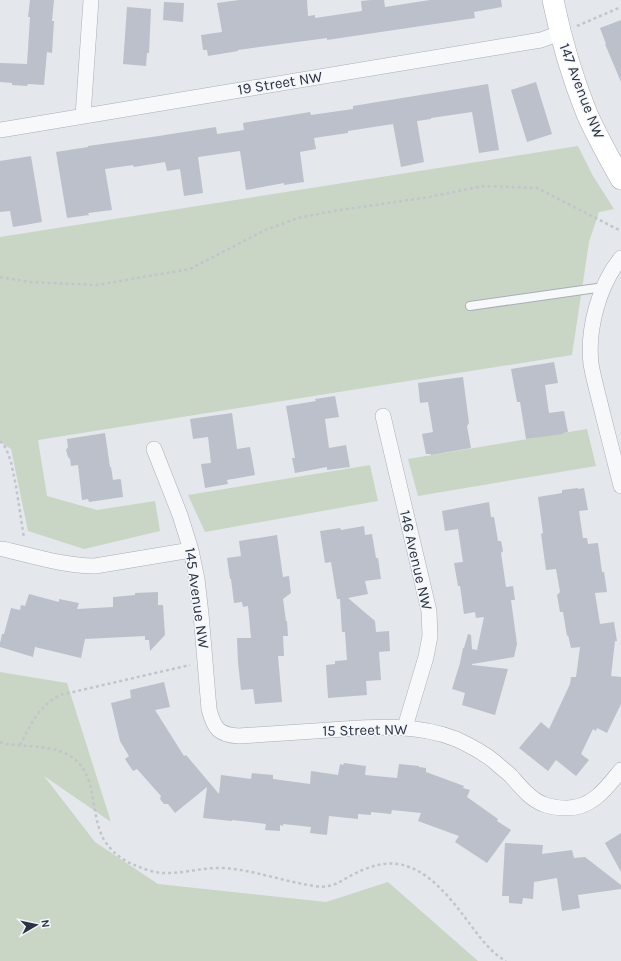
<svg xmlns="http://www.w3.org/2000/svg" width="621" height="961" viewBox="0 0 621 961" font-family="Karla,sans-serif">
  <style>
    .green { fill: #c9d6c5 }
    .building { fill: #bbc0ca }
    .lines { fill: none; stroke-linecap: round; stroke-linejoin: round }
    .lane-casing { stroke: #a9aeb7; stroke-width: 10 }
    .street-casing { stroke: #a9aeb7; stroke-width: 16 }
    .secondary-casing { stroke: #a9aeb7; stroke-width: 22 }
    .path { stroke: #c2c5cb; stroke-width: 2.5; stroke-dasharray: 3 3; stroke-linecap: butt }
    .lane { stroke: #f7f8fa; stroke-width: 8 }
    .street { stroke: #f7f8fa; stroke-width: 15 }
    .secondary { stroke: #fff; stroke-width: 21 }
    .labels { text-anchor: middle; stroke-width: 3; stroke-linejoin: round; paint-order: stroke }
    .street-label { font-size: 15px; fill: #2b3445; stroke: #f4f6f9 }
  </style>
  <rect width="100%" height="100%" fill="#e4e7ec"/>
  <path class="green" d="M578,146l15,30 21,33 -15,3 -10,30 -17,113 -534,85 9,56 50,14 58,-9 5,30 -76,18 -56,-18 -17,-82 -11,-7v-205z
    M587,429l9,37 -178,30 -10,-37z
    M370,465l8,36 -173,31 -17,-37z
    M0,672l67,11 44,139 -67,-46 51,66 63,42 168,18 62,-20 90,79h-478z"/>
  <path class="building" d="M30,0h24l-2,21h2l-2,32 -5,-1 -3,33 -16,-1 -1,2 -15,-1v-2l-12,-1v-19l27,1 3,-47h-2z
    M239,0h68l1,16 7,-1v3l47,-7 -1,-10 10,-1h13l1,7 45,-7h71l1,7 -28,5 1,6 -148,22v-2l-89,12v1l-30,5 -1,-6h-4l-2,-15 21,-3 -5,-29z
    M164,2l20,1 -1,19 -20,-2z
    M127,7l24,2 -2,44h-2l-1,13 -23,-2z
    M621,20v62l-16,-38h1l-6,-16z
    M536,82l16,52 -25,8 -16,-52z
    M488,84l11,66 -20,3 -7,-41 -41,6v1l-14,2 7,41 -23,5 -8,-43 -45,7v2l-34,5 2,11 -16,3 4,30 -20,3v-2l-38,7 -6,-39 -42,6 5,36 -19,3 -4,-27 -13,2 -2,-9 -31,5 -1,-2 -28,4 7,41 -24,3 1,2 -22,3 -11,-66 32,-5v-1l64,-9 64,-10 1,7 27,-4 -1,-7 67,-11 1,3 42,-6v-3z
    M31,156l11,66 -29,5 -3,-16 -10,1v-51z
    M554,362l4,21 -13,2 4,28 15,-2 4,21 -5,1v1l-37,5 -6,-37h-3l-6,-33z
    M463,377l6,46 -2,3 4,22 -40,7v-1h-5l-4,-20 11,-2 -5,-30 -8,1 -2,-20z
    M335,396l4,21 -14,2 4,29 17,-3 4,22 -23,3v-3l-32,6 -3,-15h3l-9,-52 30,-5 -1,-2z
    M232,413l5,36 13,-2 5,28 -28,5 1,4 -23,4 -4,-24 10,-1 -3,-26 -15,2 -3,-20z
    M105,433l5,34h1l2,13 7,-1 1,1 2,17 -34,5 -1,-3 -6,1 -4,-35 -7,1 -1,-7 -2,-2 -2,-7 2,-3 -1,-8z
    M578,488v1l6,-1 4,22 -9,1 4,27h4l1,6 10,-1 4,29h2l3,20 -12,1 5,31 14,-2 3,19h-2l-4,35 10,1v27l-14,29 -10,-5 -1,3 -3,-2 -12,25 8,6 -13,16 -20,-16 -8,11 -29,-23 22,-26 8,7 21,-45 1,-7h5l4,-30 -9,1 -3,-13 -1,1 -4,-24h-3l-3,-17 3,-3 -4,-23 -10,1 -5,-36 2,-1 -5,-36 24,-4v-3z
    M489,502l2,15h3l4,24h3l2,10 -2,2 5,34 7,-1 2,14h-4l6,44 -3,13 -42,7v1l36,4 -13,46 -33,-10 3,-12 -13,-4 8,-26 3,-15h1l4,-14 3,1 1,14 5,1 7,-33 -8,1 -1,-6 -11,2 -4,-28h-2l-4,-23 9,-1 -5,-33 -13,2 -3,-20z
    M364,526l1,9 7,-1 4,24h2l3,21 -16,2 3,13 -20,4 27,23 1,11 13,-1 1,20 -11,1 2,28 -15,1 1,14 -39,3 -2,-33 9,-1v-3l12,-1 -2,-28h-3l-2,-33h-3l-6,-37 -6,1 -5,-32 20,-3 1,2z
    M277,535l6,42 6,-1 2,17 -8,6 3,22h1l1,15h-5l1,20h-6l4,46 -27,2 -2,-15 -12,1 -3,-28 -1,-24h14l-3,-32 -5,1 -1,-5 -8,1 -3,-24h-1l-3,-21 14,-2 -2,-15z
    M158,592v13h5l2,30 -15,16 -1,-11h-4v-4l-60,3 -4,19 -46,-11 -2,10 -33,-10v-4l2,-9h2l7,-26 9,2 1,-5 4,1 4,-12 30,8v-3l20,4 -2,6 36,-2v-10l22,-2v-2z
    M164,682l6,25 -15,3 29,46 2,-1 33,39 2,-19 30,4 1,-6 21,2v4l37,5 1,-13 27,4 2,-11 3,1 1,-2 22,3 -1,9 32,3 2,-14 20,2v1l7,1v4l38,14 -1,2 7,2 -3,7 31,22 -1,2 14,9 -24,33 -32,-21 4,-6 -41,-15 3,-8 -29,-3 -1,4 -20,-2v3l-13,-1v5l-29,-3 -2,19 -17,-2 1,-6 -28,-3v2l-3,-1v6l-15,-1 1,-6 -34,-4v1l-29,-3 4,-31 -32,26 -7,-9h-4l-4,-5 1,-3 -24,-27 -4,2 -8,-12 4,-3 -9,-15 -9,-38 20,-5 -1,-8z
    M621,833v39l-16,-29z
    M505,843l38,2 -1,9 30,-4 2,8 11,-1 36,28v4l-43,6 2,13 -18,3 -5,-33 -23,4 -1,17 -10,-1 -1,6 -13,-1v-7h-7z"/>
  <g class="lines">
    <defs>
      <path id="lane" d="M470,306l134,-19"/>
      <path id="street" d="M83,116l8,-116
        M0,130l541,-90 19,-7
        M621,258c-22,27 -34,71 -30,106 3,17 8,34 12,51 6,23 12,47 18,71
        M383,416l46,195 1,25 -4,21 -21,70
        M154,449l26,66 11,35 6,29 4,35 8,95c5,20 10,26 30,27 30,-2 61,-4 91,-6 43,-3 85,-7 126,9 13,6 28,14 39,23 5,5 11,9 16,14 9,10 19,23 32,28 7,3 16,4 23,4 26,1 41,-21 55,-38
        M3,549c30,7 61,17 92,17l96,-16"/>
      <path id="secondary" d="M553,0c8,39 19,77 34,114 10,22 22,44 34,65"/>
    </defs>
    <use href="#lane" class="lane-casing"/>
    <use href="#street" class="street-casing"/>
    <use href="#secondary" class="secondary-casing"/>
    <path class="path" d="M577,26l44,-19
      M0,277l29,5 68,3 93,-16 75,-39 33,-12 36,-7 95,-14 54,-11 54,2 84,43
      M0,441l6,7 5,14 5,24 8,52
      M0,742l6,2c16,2 41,2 56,8 38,15 26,56 41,86 6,11 17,21 29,26 9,4 20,8 30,9 21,1 41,-6 62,-5 27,2 53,11 79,16 8,1 17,4 25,2 8,-1 15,-6 22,-10 19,-10 39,-17 59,-9 29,10 52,46 70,69 8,10 16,19 27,25
      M20,745c6,-11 13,-27 22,-36 5,-6 11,-10 18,-14l130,-30"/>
    <use href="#lane" class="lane"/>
    <use href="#street" class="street"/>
    <use href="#secondary" class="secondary"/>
  </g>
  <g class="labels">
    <g class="street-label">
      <text transform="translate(280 83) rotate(-9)" y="5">19 Street NW</text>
      <text transform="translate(582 91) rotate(69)" y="5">147 Avenue NW</text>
      <text transform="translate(416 560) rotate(77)" y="5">146 Avenue NW</text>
      <text transform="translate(197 598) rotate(82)" y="5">145 Avenue NW</text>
      <text transform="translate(365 730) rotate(-1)" y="5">15 Street NW</text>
    </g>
  </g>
  <g transform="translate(36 925) rotate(81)" stroke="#f4f6f9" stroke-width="3" paint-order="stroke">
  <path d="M0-3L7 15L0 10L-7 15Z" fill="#2b3445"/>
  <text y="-6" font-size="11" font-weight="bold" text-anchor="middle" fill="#2b3445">N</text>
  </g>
</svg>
